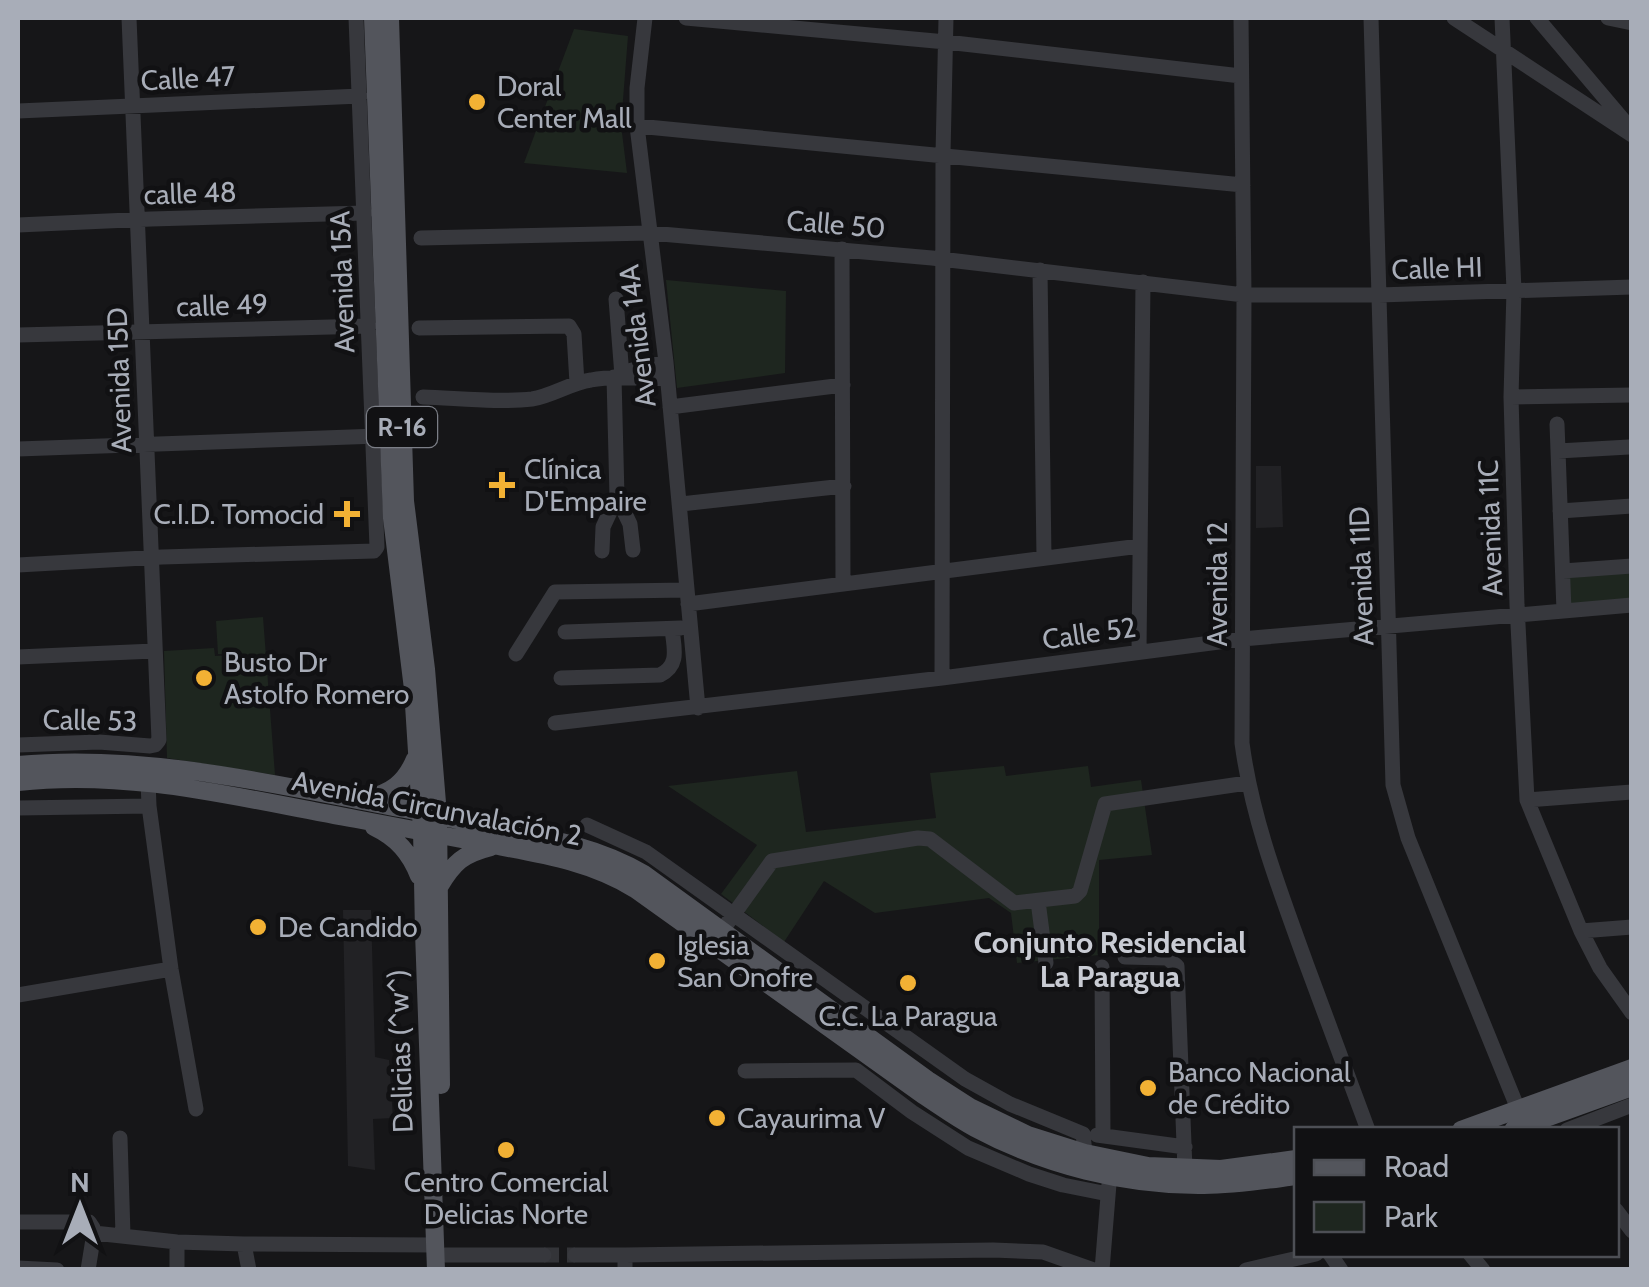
<svg xmlns="http://www.w3.org/2000/svg" width="1649" height="1287" viewBox="0 0 1649 1287" font-family="Cabin,sans-serif">
  <style>
    .built { fill: #222225 }
    .green { fill: #1e261f }
    .lines { fill: none; stroke-linecap: round; stroke-linejoin: round }
    .minor-tunnel { stroke: #333438; stroke-width: 15; stroke-dasharray: 15 8; stroke-linecap: butt }
    .minor { stroke: #37383d; stroke-width: 15 }
    .major { stroke: #53555c; stroke-width: 18 }
    .poi-dot { fill: #f2b134; stroke: #111113; stroke-width: 4 }
    .labels { text-anchor: middle; stroke-width: 9; stroke-linejoin: round; paint-order: stroke }
    .shield { fill: #111113; stroke: #7b7e86; stroke-width: 2.5 }
    .shield-label { font-size: 25px; font-weight: bold; fill: #a8adb8 }
    .street-label { font-size: 28px; fill: #a8adb8; stroke: #111113 }
    .poi-label { font-size: 28px; fill: #a8adb8; stroke: #111113; text-anchor: start }
    .neighbourhood-label { font-size: 30px; font-weight: bold; fill: #c9ccd4; stroke: #111113 }
  </style>
  <rect width="100%" height="100%" fill="#161618"/>
  <path class="built" d="M1256,466h25l2,61 -27,1z
    M343,910h28l4,147 14,3 4,58 -20,1 2,51 -27,-4z"/>
  <path class="green" d="M574,29l54,7 -7,89 6,48 -103,-10z
    M666,280l120,11 -1,82 -108,15z
    M1631,569v34l-65,5 -1,-35z
    M263,617l12,158 -108,-17 -3,-107 50,-3 1,8 35,-2h-32l-2,-33z
    M1004,766l2,10 82,-10 3,21 50,-7 11,75 -53,5v95l-82,8 -6,-50 -22,-15 -114,15 -51,-32 -40,61 -63,-48 36,-49 -89,-59 129,-15 9,61 130,-14 -6,-45z"/>
  <g class="lines">
    <path class="minor-tunnel" d="M544,1255h31"/>
    <path class="minor" d="M645,18l-8,70v38l29,236 32,346
      M686,18l260,24 295,34
      M1241,18l3,277 -2,448c10,76 38,148 64,220 21,56 41,111 62,167
      M1371,18l22,767 15,53 110,271
      M1454,18l178,117
      M1502,18l12,272 -3,107 6,208 10,195 54,131 19,37 32,45
      M1537,18l94,111
      M1608,18l24,5
      M18,111l342,-15
      M637,126l606,59
      M18,225l133,-6 214,-6
      M421,238l229,-5 282,25 312,37h135l253,-8
      M842,249l1,335
      M1040,270l4,288
      M616,299l6,77
      M419,328l150,-2 5,8 3,49
      M18,335l351,-9
      M625,376l7,-6 34,-8
      M614,377l3,120 13,27 3,26
      M423,397c33,1 77,6 109,2 20,-3 38,-16 59,-19 26,-5 50,0 76,-2
      M1511,397l121,-2
      M670,407l173,-22
      M1557,424l7,187
      M18,449l360,-13
      M1558,451l71,-4
      M681,504l163,-18
      M1560,511l72,-5
      M602,551l1,-24 14,-30
      M18,565l144,-8 212,-6 3,-4 -21,-529
      M1563,571l69,-5
      M688,604l452,-58
      M565,632l116,-4
      M1139,651l4,-369
      M516,654l39,-62 132,-2
      M18,657l136,-6
      M561,678l99,-3c20,-10 14,-27 12,-46
      M942,678l1,-524 3,-136
      M555,723l387,-45 300,-39 390,-34
      M18,745l81,-3 51,4 5,-1 4,-5 -30,-722
      M152,778l-4,3 1,25 22,163 25,140
      M1527,800l105,-8
      M18,808l131,-2
      M587,825l59,27 319,227 45,25 73,30 2,19
      M1038,901l8,62
      M1581,931l51,-4
      M721,932l51,-71 146,-23 12,1 84,64 61,-7 5,-5 25,-87 142,-21
      M1125,957l42,1 10,8 8,203
      M1102,967l1,169
      M18,995l153,-26
      M745,1071l111,-1 56,42 56,36 61,26 34,11 45,9
      M1567,1130l65,-25
      M1097,1135l88,12
      M120,1138l3,97
      M1616,1210l16,21
      M18,1222h71l4,6 1,5 -6,37
      M94,1233l83,9 67,2 5,26
      M177,1242v28
      M244,1244l191,1
      M1330,1254l11,16
      M1470,1254l13,16
      M445,1255h99
      M575,1255h50
      M18,1268l39,2
      M625,1270v-15l368,-5 50,2 51,18
      M1102,1270l7,-86
      M1246,1270l70,-16"/>
    <path class="major" d="M373,18l19,500 21,171 9,141 2,102 12,338
      M390,18l15,483 21,168 12,146 3,270
      M18,765c131,-12 263,21 392,45 30,6 60,13 89,19 50,9 101,19 145,45l284,206 42,27 58,28 57,18 63,13 73,3 75,-10
      M18,782c116,-13 224,17 338,37 48,9 95,18 142,27 49,9 95,17 137,43l288,206c17,11 33,23 52,33 69,37 151,58 229,57 32,0 62,-5 92,-9
      M365,799c26,-6 40,-16 50,-40
      M374,827c23,11 36,26 45,49
      M439,887c15,-25 24,-33 52,-40
      M1461,1130l171,-62
      M1513,1130l119,-43"/>
  </g>
  <g class="poi-dot">
    <circle cx="477" cy="102" r="10"/>
    <path d="M497 470h10v10h10v10h-10v10h-10v-10h-10v-10h10z"/>
    <path d="M342 499h10v10h10v10h-10v10h-10v-10h-10v-10h10z"/>
    <circle cx="204" cy="678" r="10"/>
    <circle cx="258" cy="927" r="10"/>
    <circle cx="657" cy="961" r="10"/>
    <circle cx="908" cy="983" r="10"/>
    <circle cx="1148" cy="1088" r="10"/>
    <circle cx="717" cy="1118" r="10"/>
    <circle cx="506" cy="1150" r="10"/>
  </g>
  <g class="labels">
    <rect class="shield" x="367" y="407" width="70" height="40" rx="8"/>
    <g class="shield-label">
      <text x="402" y="436">R-16</text>
    </g>
    <g class="street-label">
      <text transform="translate(188 78) rotate(-3)" y="10">Calle 47</text>
      <text transform="translate(190 193) rotate(-2)" y="10">calle 48</text>
      <text transform="translate(836 224) rotate(5)" y="10">Calle 50</text>
      <text transform="translate(1437 268) rotate(-2)" y="10">Calle HI</text>
      <text transform="translate(342 282) rotate(-92)" y="10">Avenida 15A</text>
      <text transform="translate(222 305) rotate(-2)" y="10">calle 49</text>
      <text transform="translate(637 336) rotate(-97)" y="10">Avenida 14A</text>
      <text transform="translate(119 380) rotate(-92)" y="10">Avenida 15D</text>
      <text transform="translate(1490 528) rotate(-92)" y="10">Avenida 11C</text>
      <text transform="translate(1361 576) rotate(-92)" y="10">Avenida 11D</text>
      <text transform="translate(1217 584) rotate(-90)" y="10">Avenida 12</text>
      <text transform="translate(1089 633) rotate(-8)" y="10">Calle 52</text>
      <text transform="translate(90 720) rotate(1)" y="10">Calle 53</text>
      <text transform="translate(437 808) rotate(11)" y="10">Avenida Circunvalación 2</text>
      <text transform="translate(400 1051) rotate(-92)" y="10">Delicias (^w^)</text>
    </g>
    <g class="poi-label">
      <text x="497" y="96">Doral<tspan x="497" dy="32">Center Mall</tspan></text>
      <text x="524" y="479">Clínica<tspan x="524" dy="32">D'Empaire</tspan></text>
      <text x="324" y="524" text-anchor="end">C.I.D. Tomocid</text>
      <text x="224" y="672">Busto Dr<tspan x="224" dy="32">Astolfo Romero</tspan></text>
      <text x="278" y="937">De Candido</text>
      <text x="677" y="955">Iglesia<tspan x="677" dy="32">San Onofre</tspan></text>
      <text x="908" y="1026" text-anchor="middle">C.C. La Paragua</text>
      <text x="1168" y="1082">Banco Nacional<tspan x="1168" dy="32">de Crédito</tspan></text>
      <text x="737" y="1128">Cayaurima V</text>
      <text x="506" y="1192" text-anchor="middle">Centro Comercial<tspan x="506" dy="32">Delicias Norte</tspan></text>
    </g>
    <g class="neighbourhood-label">
      <text x="1110" y="953">Conjunto Residencial<tspan x="1110" dy="34">La Paragua</tspan></text>
    </g>
  </g>
  <rect width="1649" height="1287" fill="none" stroke="#a8adb8" stroke-width="40"/>
  <rect x="1294" y="1127" width="325" height="130" fill="#111113" stroke="#4d4f55" stroke-width="2.5"/>
  <rect x="1314" y="1160" width="50" height="15" fill="#53555c" stroke="#4d4f55" stroke-width="2.5"/>
  <text x="1384" y="1177" font-size="30" fill="#a8adb8">Road</text>
  <rect x="1314" y="1202" width="50" height="30" fill="#1e261f" stroke="#4d4f55" stroke-width="2.5"/>
  <text x="1384" y="1227" font-size="30" fill="#a8adb8">Park</text>
  <g transform="translate(80 1207)" stroke="#111113" stroke-width="8" paint-order="stroke">
  <path d="M0-8L18 38L0 25L-18 38Z" fill="#a8adb8"/>
  <text y="-15" font-size="28" font-weight="bold" text-anchor="middle" fill="#a8adb8">N</text>
  </g>
</svg>
